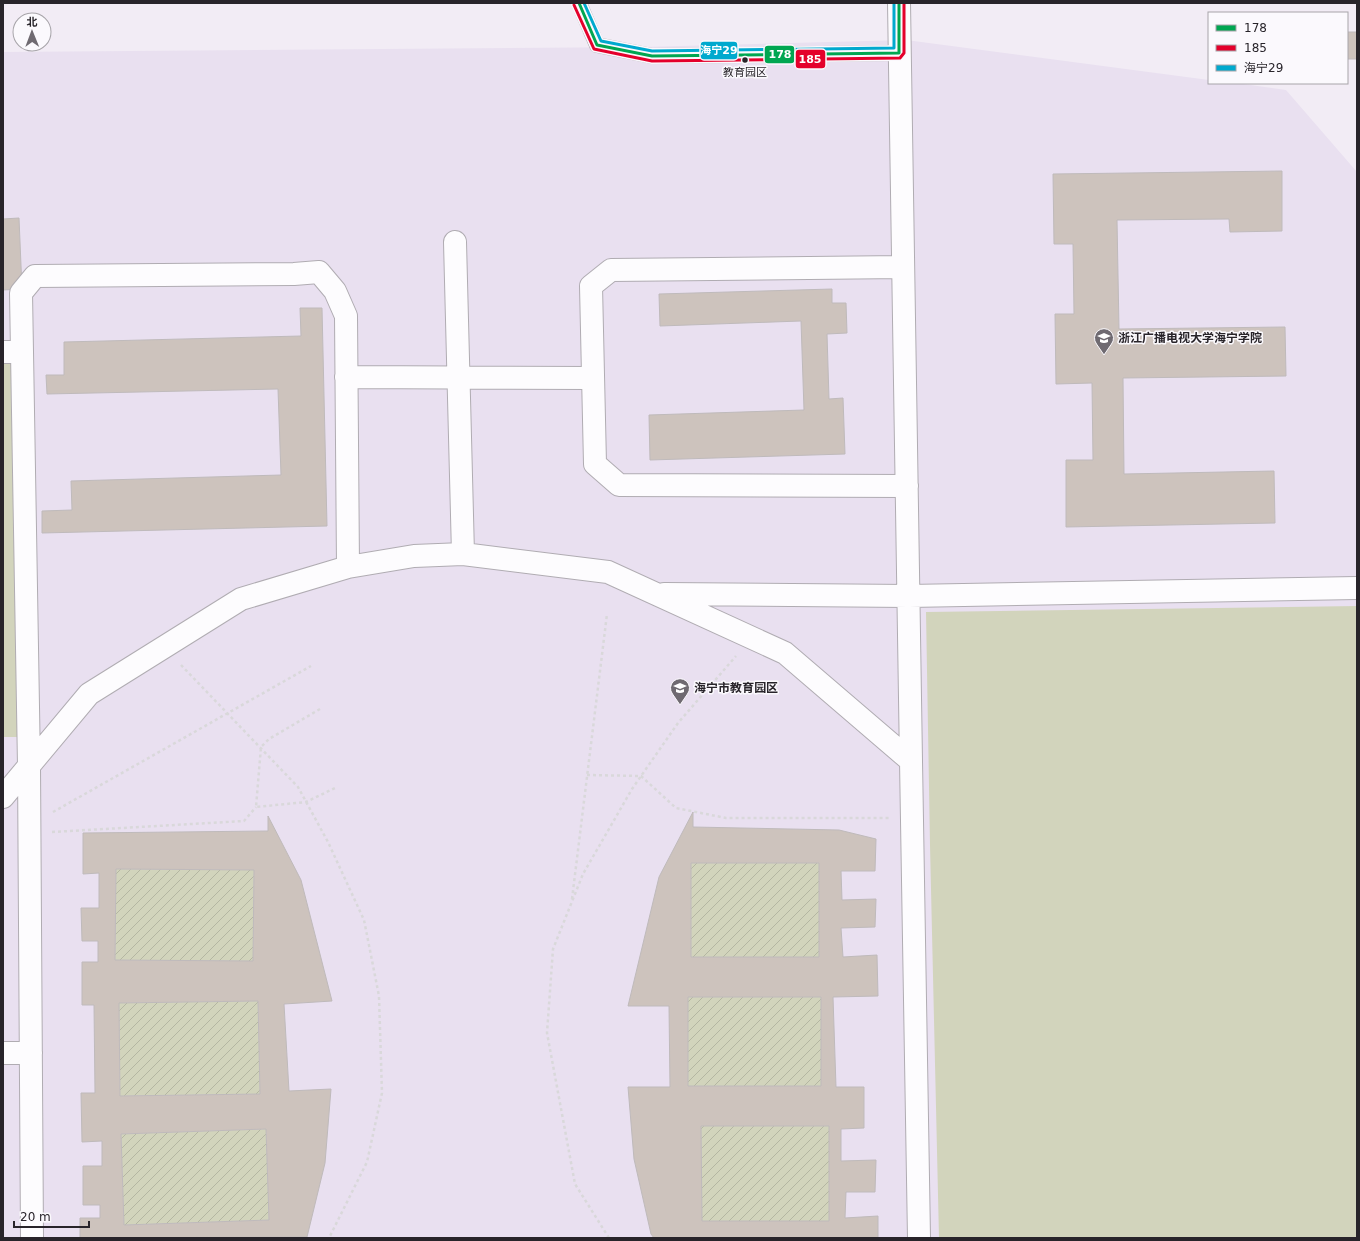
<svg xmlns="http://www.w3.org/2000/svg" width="1360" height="1241" viewBox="0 0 1360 1241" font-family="'DejaVu Sans','Noto Sans SC',sans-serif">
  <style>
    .education { fill: #e9e0f0 }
    .garden { fill: url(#garden-furrows) }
    .pitch { fill: #d2d4bc }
    .building { fill: #cdc3bd; stroke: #bfbabb; fill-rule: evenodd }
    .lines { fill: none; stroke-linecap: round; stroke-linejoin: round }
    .service-casing { stroke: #b0acb2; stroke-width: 16 }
    .minor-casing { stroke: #b0acb2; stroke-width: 24 }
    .path { stroke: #d9d8da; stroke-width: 2.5; stroke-dasharray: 3 3; stroke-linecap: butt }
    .service { stroke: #fdfcfe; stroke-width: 14 }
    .minor { stroke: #fdfcfe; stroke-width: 22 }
    .bus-1-casing { stroke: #fbf9fd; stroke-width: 6 }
    .bus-2-casing { stroke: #fbf9fd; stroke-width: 6 }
    .bus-3-casing { stroke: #fbf9fd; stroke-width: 6 }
    .bus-1 { stroke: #00a651; stroke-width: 3 }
    .bus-2 { stroke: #e4002b; stroke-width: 3 }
    .bus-3 { stroke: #00a9ce; stroke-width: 3 }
    .bus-dot { fill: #28242a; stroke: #fbf9fd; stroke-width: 1.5 }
    .labels { text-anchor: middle; stroke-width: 3; stroke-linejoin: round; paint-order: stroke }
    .bus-label { font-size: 11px; fill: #28242a; stroke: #fbf9fd }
    .poi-label { font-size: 12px; font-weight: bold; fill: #28242a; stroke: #fbf9fd; text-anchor: start }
    .line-badge { stroke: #fbf9fd; stroke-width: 1.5 }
    .badge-label { font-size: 11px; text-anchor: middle; font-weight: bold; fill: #fff }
  </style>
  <defs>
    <pattern id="garden-furrows" width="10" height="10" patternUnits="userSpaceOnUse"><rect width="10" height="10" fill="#d2d4bc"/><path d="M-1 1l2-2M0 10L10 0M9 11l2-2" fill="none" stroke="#b4b6a2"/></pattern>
  </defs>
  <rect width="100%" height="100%" fill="#f2ecf5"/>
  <path class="education" d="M906,40l303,40v3h27l50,7 71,82v1066h-1354v-1186l641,-5z"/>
  <path class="garden" d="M691,863h128v94h-128z
    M116,869l138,1 -1,91 -138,-1z
    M688,997h133v89h-133z
    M258,1001l2,93 -140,2 -1,-93z
    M701,1126h128v95h-127z
    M266,1129l3,91 -145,5 -3,-91z"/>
  <path class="pitch" d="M3,352h19l6,385h-25z
    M1357,606v632h-418l-9,-393 -4,-233z"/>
  <path class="building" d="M1347,32h10v27h-10z
    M1282,171v60l-52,1 -1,-13 -112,1 2,109 166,-2 1,49 -163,2 1,96 150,-3 1,52 -209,4v-67h27l-1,-77 -36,1 -1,-70h19l-1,-70h-19l-1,-70z
    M19,218l3,71 -19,1v-71z
    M832,289v14h14l1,30 -20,1 2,65 14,-1 2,56 -195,6 -1,-45 155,-5 -3,-89 -141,5 -1,-32z
    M300,308h22l5,218 -285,7v-22l30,-1 -1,-29 210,-6 -3,-86 -231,5 -1,-19h18v-33l237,-6z
    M693,812v15l146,3 37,9 -1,32h-34l1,29 34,-1 -1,28 -34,1 2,29 34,-2 1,41 -45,1 3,90h28v41l-23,1v32l35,-1 -1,32h-29l-1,26 33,-2v22h-224l-3,-4 -17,-75 -6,-72h42l-1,-81h-41l31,-129zM691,863h128v94h-128zM688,997h133v89h-133zM701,1126h128v95h-127z
    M268,816l33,64 31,121 -48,3 5,87 42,-2 -6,74 -18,74 -227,1v-20h20v-13h-17v-39h19v-25l-20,1 -1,-49h14l-1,-88h-12v-43h16v-21h-16l-1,-33h18v-35l-16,1v-41l185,-2zM116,869l138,1 -1,91 -138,-1zM258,1001l2,93 -140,2 -1,-93zM266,1129l3,91 -145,5 -3,-91z"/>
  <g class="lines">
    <defs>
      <path id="service" d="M579,3l18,42 55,11 247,-3"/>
      <path id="minor" d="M899,3l12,758
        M455,242l8,312
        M903,267l-292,3 -20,16 4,178 24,21 288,1
        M3,352h19l7,414 3,472
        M22,352l-1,-59 14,-17 259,-2 25,-2 16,19 11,25 2,251
        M346,377l247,1
        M664,594l245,2 448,-8
        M3,797l86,-103 152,-95 107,-32 66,-11 49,-2 145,18 177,81 126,108 8,477
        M3,1053h28"/>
    </defs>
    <use href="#service" class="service-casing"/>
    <use href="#minor" class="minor-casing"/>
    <path class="path" d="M181,665l117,122 30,55 36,78 15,76 3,97 -15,69 -38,76
      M320,709l-51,30 -8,8 -5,60 50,-5 31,-15
      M587,775l54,1 35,32 50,10h163
      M53,812l258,-146
      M52,832l192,-11 12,-14
      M572,899l35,-285
      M609,1238l-34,-54 -28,-151 6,-84 30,-75 49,-85 46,-66 58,-67"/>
    <use href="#service" class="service"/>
    <use href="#minor" class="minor"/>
    <defs>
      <path id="bus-1" d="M579,3l18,42 55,11 247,-3v-50"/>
      <path id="bus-2" d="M574,5l20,44 58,12 248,-3 4,-5v-50"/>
      <path id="bus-3" d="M584,3l17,38 51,10 242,-3v-45"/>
    </defs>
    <use href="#bus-1" class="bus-1-casing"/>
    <use href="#bus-2" class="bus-2-casing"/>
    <use href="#bus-3" class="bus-3-casing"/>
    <use href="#bus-1" class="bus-1"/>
    <use href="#bus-2" class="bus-2"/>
    <use href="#bus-3" class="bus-3"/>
  </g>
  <defs>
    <symbol id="university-pin" viewBox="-11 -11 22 30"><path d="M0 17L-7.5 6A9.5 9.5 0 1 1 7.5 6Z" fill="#6f6a71" stroke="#fbf9fd"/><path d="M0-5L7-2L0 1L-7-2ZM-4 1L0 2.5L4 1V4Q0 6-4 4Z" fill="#fff"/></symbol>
  </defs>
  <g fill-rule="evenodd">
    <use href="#university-pin" x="1093" y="327" width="22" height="30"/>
    <use href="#university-pin" x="669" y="677" width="22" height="30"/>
  </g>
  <circle class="bus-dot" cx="745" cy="60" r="3.5"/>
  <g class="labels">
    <g class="bus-label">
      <text x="745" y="76">教育园区</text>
    </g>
    <g class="poi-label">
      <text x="1118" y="342">浙江广播电视大学海宁学院</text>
      <text x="694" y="692">海宁市教育园区</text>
    </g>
  </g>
  <g class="line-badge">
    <rect x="700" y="41" width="38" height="19" rx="4" fill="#00a9ce"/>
    <rect x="764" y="45" width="31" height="19" rx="4" fill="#00a651"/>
    <rect x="795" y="49" width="31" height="20" rx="4" fill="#e4002b"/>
  </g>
  <g class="badge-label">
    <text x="719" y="54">海宁29</text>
    <text x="780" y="58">178</text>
    <text x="810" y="63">185</text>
  </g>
  <rect width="1360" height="1241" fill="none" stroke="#28242a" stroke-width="8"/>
  <rect x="1208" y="12" width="140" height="72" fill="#fbf9fd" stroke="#a7a4a9"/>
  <rect x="1216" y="25" width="20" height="6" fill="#00a651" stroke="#a7a4a9"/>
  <text x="1244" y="32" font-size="12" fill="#28242a">178</text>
  <rect x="1216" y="45" width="20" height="6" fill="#e4002b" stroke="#a7a4a9"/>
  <text x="1244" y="52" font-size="12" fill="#28242a">185</text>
  <rect x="1216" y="65" width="20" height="6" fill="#00a9ce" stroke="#a7a4a9"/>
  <text x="1244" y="72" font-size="12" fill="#28242a">海宁29</text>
  <g transform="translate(32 32) rotate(359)"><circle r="19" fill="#fbf9fd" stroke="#a7a4a9"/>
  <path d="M0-3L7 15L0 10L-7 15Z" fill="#6f6a71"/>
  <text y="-6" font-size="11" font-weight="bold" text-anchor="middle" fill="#28242a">北</text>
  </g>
  <path d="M14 1221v6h75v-6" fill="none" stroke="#28242a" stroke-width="2"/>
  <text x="20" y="1221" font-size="12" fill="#28242a" stroke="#fbf9fd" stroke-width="3" paint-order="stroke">20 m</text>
</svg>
